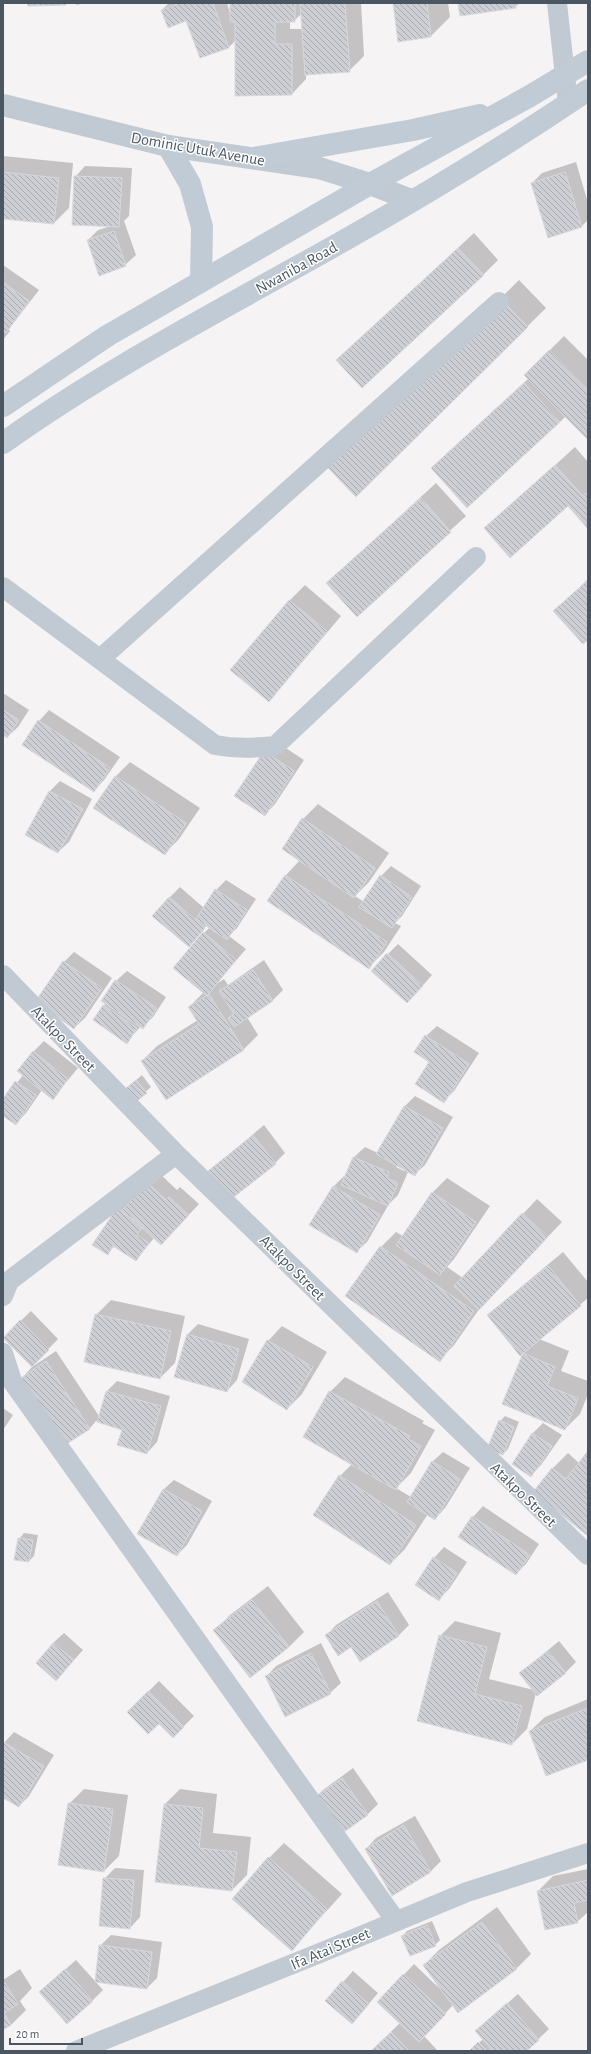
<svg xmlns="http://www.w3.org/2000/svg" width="591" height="2054" viewBox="0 0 591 2054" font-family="'Alegreya Sans',sans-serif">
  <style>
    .shadow { fill: #0003; fill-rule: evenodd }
    .building { fill: url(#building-back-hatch); stroke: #d7d9de }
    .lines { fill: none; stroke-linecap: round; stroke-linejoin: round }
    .minor { stroke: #c1cad2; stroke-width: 20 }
    .tertiary { stroke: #c1cad2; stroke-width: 22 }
    .secondary { stroke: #c1cbd6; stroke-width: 22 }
    .labels { text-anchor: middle; stroke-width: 3; stroke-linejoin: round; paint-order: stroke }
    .street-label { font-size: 16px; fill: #4a5661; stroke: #fff }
  </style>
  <defs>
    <pattern id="building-back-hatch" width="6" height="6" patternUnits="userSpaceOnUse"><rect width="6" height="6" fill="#cdcfd5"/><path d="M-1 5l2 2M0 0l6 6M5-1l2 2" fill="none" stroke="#a8abb0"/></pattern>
  </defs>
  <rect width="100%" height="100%" fill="#f5f3f3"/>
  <path class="shadow" d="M76,3h11l-11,2z
    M169,3h58l3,10 1,-10h130l3,53 -15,15 -43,2v6l-14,15 -56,-54 -7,7 -42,-27 -25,-10zM302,13l1,16h-13v-8h4z
    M394,3h54l2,14 -19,19 -32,4z
    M459,3h61l-5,4z
    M3,156l70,7 -4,45 -15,15 -51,-5z
    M576,162l12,41v17l-6,6 -50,-43 10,-10z
    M85,166l47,2 -3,48 -5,5 12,34 -11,10 -37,-25 10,-10 13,-4 -36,-49z
    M474,233l24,27 -15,15 -130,70z
    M3,265l36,25 -30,39 1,2 -7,9z
    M519,280l27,28 -190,187 -27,-27z
    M564,336l24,24v79l-22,-23 -6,6 -113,31 82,-75 -4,-3z
    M575,447l13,15v66l-20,-23 -82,23z
    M436,483l30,33 -109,100 -30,-33z
    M588,579v60l-33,-28z
    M305,585l36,31 -58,69 -15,15 -36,-30 58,-70z
    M3,693l26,17 -11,17 -11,10 -4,-3z
    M49,710l71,47 -16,23 -10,11 -55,-70z
    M275,741l29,19 -29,44 -10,11 -29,-19z
    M130,762l70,46 -21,31 -15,15 -49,-77z
    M60,781l32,18 -23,43 -11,10 -32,-18 24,-43z
    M318,804l71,49 -20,29 -14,14 9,6 17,-26 10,-10 30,20 -19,30 -7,7 6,3 -17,26 -15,15 -101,-66 18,-26 14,-15 3,-41z
    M226,880l30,19 -19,29 -8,8 17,13 -30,35 8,-5 4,6 36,-25 19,30 -10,10 -26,17 11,18 -15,15 -101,11 15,-15 41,-26 -9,-13 15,-15 -1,-58 7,-7 -3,-2 -18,21 -20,-48 11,-11 24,21 12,-18z
    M398,944l34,31 -15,17 -29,-38z
    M74,952l38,26 -27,40 -11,10 -10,-66z
    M127,971l39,26 -13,20 -10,10 -2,-1 -14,16 -23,-36 12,-25z
    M437,1026l42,27 -25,38 -10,10 -13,-39 -5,-26z
    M44,1041l34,27 -25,30 -11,-8 -16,23 -10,11 -13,-9v-14l20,-26 10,-23z
    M142,1075l9,12 -20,17 -4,-16z
    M415,1096l38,21 -28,48 -11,10 -6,-3 -10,23 -9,9 -22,38 -11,10 -23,-65 11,-11 1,1 9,-20 11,-10 13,6 27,-47zM398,1165l7,5 -1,1 -8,-4z
    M264,1125l21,28 -10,10 -66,8z
    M159,1173l18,17 3,-3 19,17 -28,30 -17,4 -18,22 -21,-14 -8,7 11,-44z
    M447,1178l43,28 -36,53 -7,8 16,11 74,-79 25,23 -82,86 -26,37 -14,15 -59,-113 15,-15 7,4 29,-43z
    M563,1252l25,30v16l-49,41 30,12 -8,20 27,10v13l-8,20 -15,15 -62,-26 21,-52 -35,-36 15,-14z
    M111,1300l74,16 -10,47 -15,15 -64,-63z
    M31,1311l27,28 -26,27 -28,-29z
    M198,1324l51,15 -12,41 -10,11 -39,-57z
    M282,1326l45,26 -25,42 -15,15 -19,-68z
    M56,1351l43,65 8,-25 10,-10 53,15 -13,46 -10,11 -24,-24 -27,-8 -6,7 -25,16 -43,-66 10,-11z
    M345,1377l79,44 -2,2 13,7 -24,43 -15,15 15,9 21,-35 11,-10 27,16 -25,40 -10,11 -7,-5 -23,35 -15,15 -50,-88 12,-12 -47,-27 25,-45z
    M3,1408l10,7 -10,15z
    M505,1416l14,6 -11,27 -5,5 -3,-33z
    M543,1423l19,12 -21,30 -10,11 -18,-13 20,-30z
    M588,1452v83l-54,-43 19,-24 15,-15 11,10z
    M174,1480l38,21 -25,44 -10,10 -14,-65z
    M483,1506l56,38 -13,20 -10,10 -43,-57z
    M24,1533l14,2 -4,21 -5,5 -10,-22z
    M444,1547l23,15 -18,27 -11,11 -4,-42z
    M268,1586l36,46 -15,15 -74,-17 15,-15z
    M388,1592l21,33 -10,10 -39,25 -9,-14 -25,-10 10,-11z
    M455,1621l46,12 -12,46 45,11 -14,-17 39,-32 17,21 -11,11 -29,20 -9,36 -15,15 -93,-24 21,-84z
    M64,1633l19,17 -27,30 -3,-37z
    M321,1643l20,40 -11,10 -64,-16 10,-11z
    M159,1681l35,35 -21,21 -14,-15 -31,-10z
    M588,1699v59l-58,-27 15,-14z
    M14,1732l40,23 -25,41 -10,10 -16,-10v-52z
    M353,1768l25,36 -10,10 -31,22 -25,-36 11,-10z
    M84,1789l44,6 -9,61 -15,15 -35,-67z
    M180,1789l37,5 -4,39 38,4 -4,38 -15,15 -76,-8 9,-78z
    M415,1816l26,45 -10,10 -39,23 -26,-45 10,-11z
    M284,1843l58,51 -50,55 -23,-91z
    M115,1868l29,2 -4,47 -10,11 -26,-49z
    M588,1869v43l-11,10 -39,-31 15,-15z
    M497,1907l34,47 -15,15 -63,36 -29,31 14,15h-67l29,-28 -22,-21 36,-38 25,24 -15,-23 15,-15z
    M432,1921l8,19 -5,5 -33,-9 5,-5z
    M111,1935l51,7 -5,36 -10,10 -47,-42z
    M76,1960l27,30 -11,11 -41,-19z
    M20,1969l12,19 -12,13 6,9 -15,15 -8,4v-49z
    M353,1971l25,22 -16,19 -36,-11z
    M518,1994l31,35 -23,22h-55l12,-12 4,-18z"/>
  <path class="building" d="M27,3h39v2l-38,1z
    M180,3h33l16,45 -29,10 -14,-37 -18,7 -7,-18z
    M230,3h65v19h-20v22h17v51l-57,1v-74h-5z
    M300,3h45l5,69 -45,3z
    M393,3h34l4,34 -33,5z
    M458,3h57l1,5 -56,8z
    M3,172l56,6 -5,46 -51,-5z
    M565,172l17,55 -34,11 -17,-55z
    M74,176l48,2 -3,49 -47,-2z
    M114,231l12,35 -27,10 -12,-36z
    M458,248l26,27 -122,113 -26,-28z
    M3,282l26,19 -23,32 -3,-2z
    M500,298l28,29 -172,170 -28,-29z
    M549,350l39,40v50l-64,-65z
    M524,383l36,39 -93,86 -36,-40z
    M555,465l28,31 5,-4v37l-20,-23 -58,52 -26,-30z
    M421,498l30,34 -94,85 -31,-34z
    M588,580v60l-5,4 -30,-33z
    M289,600l38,31 -58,71 -39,-32z
    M3,710l16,10 -12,18 -4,-3z
    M38,720l72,48 -16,24 -72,-47z
    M264,751l30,20 -29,45 -31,-20z
    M115,776l71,47 -21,32 -72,-47z
    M49,791l34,18 -25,44 -33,-18z
    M302,818l73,50 -21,30 -72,-49z
    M285,875l102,67 -18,27 -102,-68z
    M380,875l32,22 -20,31 -33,-21z
    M215,889l32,21 -20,30 -31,-21z
    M169,897l36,31 -16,19 -37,-31z
    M203,932l33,28 -29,36 -34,-28z
    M387,953l36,33 -16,17 -36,-32z
    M63,961l39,27 -28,41 -39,-27z
    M253,970l20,31 -39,26 -6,-9 6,-4 -15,-23z
    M115,980l42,28 -14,21 -42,-28z
    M209,994l35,56 -78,50 -25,-39 58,-37 -11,-17z
    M103,1005l34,23 -10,16 -34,-24z
    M425,1035l44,29 -25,39 -29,-19 14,-22 -15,-10z
    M33,1051l35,28 -15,21 -36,-29z
    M136,1080l11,13 -16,13 -11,-13z
    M15,1081l21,14 -20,30 -13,-9v-17z
    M404,1106l39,22 -28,48 -39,-22z
    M253,1135l23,29 -46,36 -22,-29z
    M353,1157l36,15 -2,6 11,5 -10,23 -47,-21z
    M148,1183l18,17 3,-3 20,18 -28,30 -39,-35z
    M333,1186l47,29 -23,38 -48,-28z
    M432,1192l44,30 -36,53 -44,-30z
    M117,1208l26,18 -6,9 12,8 -13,18 -23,-15 -5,9 -16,-10z
    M522,1213l26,24 -69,73 -25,-24z
    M380,1246l94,65 -34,51 -95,-66z
    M548,1266l33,40 -61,50 -33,-41z
    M95,1314l76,17 -11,48 -76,-17z
    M20,1320l29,30 -17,17 -29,-29z
    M187,1334l52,15 -12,43 -53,-15z
    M267,1340l46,27 -26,43 -45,-28z
    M523,1353l32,14 -8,19 31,12 -13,32 -63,-26z
    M46,1361l44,68 -25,16 -44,-67z
    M106,1391l55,15 -14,48 -30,-9 5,-15 -25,-8z
    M329,1391l81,45 -2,3 13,7 -25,44 -93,-53z
    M499,1420l15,7 -11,28 -16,-6z
    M532,1433l20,13 -21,31 -19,-13z
    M587,1452l1,1v83l-55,-44 19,-24 14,11z
    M432,1461l28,18 -25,41 -28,-18z
    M339,1475l77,50 -26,40 -77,-50z
    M163,1489l39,22 -25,45 -40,-22z
    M472,1516l58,39 -14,20 -58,-38z
    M18,1538l15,2 -4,22 -15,-2z
    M433,1557l24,16 -18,28 -24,-16z
    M252,1600l37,47 -39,31 -37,-48z
    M377,1601l22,35 -39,26 -9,-15 -13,9 -13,-21z
    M439,1635l48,12 -12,47 47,12 -10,39 -95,-24z
    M53,1643l21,17 -18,21 -20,-18z
    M548,1651l18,22 -29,23 -18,-23z
    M311,1653l20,41 -46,23 -20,-41z
    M148,1691l36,36 -11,11 -14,-14 -11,10 -21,-22z
    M588,1708v52l-42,16 -17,-45z
    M3,1742l41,24 -25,41 -16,-9z
    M342,1778l26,37 -31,22 -26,-37z
    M68,1803l45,6 -9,63 -46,-7z
    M164,1804l39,4 -4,40 38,4 -5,39 -77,-9z
    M404,1825l27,47 -39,24 -27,-47z
    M268,1857l59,52 -35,42 -60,-52z
    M103,1878l31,2 -4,49 -31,-3z
    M588,1880v20l-14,3 4,20 -33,7 -8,-39z
    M482,1922l35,47 -59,44 -35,-48z
    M427,1925l9,21 -26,10 -9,-20z
    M99,1945l53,7 -5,37 -52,-7z
    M65,1969l28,32 -26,23 -28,-32z
    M403,1974l43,40 -27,28 -42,-40z
    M342,1981l27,23 -17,20 -27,-23z
    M5,1983l13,21 -14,9 7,12 -8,5v-45z
    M507,2003l32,37 -12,11h-34l-18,-20z
    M391,2032l18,19h-38z
    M478,2042l9,9h-18z"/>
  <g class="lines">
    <path class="minor" d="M557,3l11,100
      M3,587l212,158c21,4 39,3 60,1l201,-189
      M100,659l399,-357
      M3,975l173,179 412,401
      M3,1296l6,-15 167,-127
      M3,1353l9,28 384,540
      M76,2051l244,-98 147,-61 121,-39"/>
    <path class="tertiary" d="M3,105l165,41 151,22 51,16 41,16"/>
    <path class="secondary" d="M168,146l22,38 12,43 -1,54
      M253,158l160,-28 67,-15
      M3,406l104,-70 263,-152 160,-88 58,-35
      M3,443c108,-77 227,-138 342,-203 83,-47 165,-97 243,-150"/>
  </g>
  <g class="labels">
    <g class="street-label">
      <text transform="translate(198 148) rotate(10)" y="6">Dominic Utuk Avenue</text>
      <text transform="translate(296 267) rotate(-29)" y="6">Nwaniba Road</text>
      <text transform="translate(64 1038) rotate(46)" y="6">Atakpo Street</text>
      <text transform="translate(293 1267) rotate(45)" y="6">Atakpo Street</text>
      <text transform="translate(524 1494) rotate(44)" y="6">Atakpo Street</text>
      <text transform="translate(330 1948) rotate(-23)" y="6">Ifa Atai Street</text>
    </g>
  </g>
  <rect width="591" height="2054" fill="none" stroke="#4a5661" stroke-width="8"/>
  <path d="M10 2038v6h72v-6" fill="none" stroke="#4a5661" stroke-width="2"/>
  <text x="16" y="2038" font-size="12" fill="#4a5661" stroke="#ffffff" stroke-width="3" paint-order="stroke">20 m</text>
</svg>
